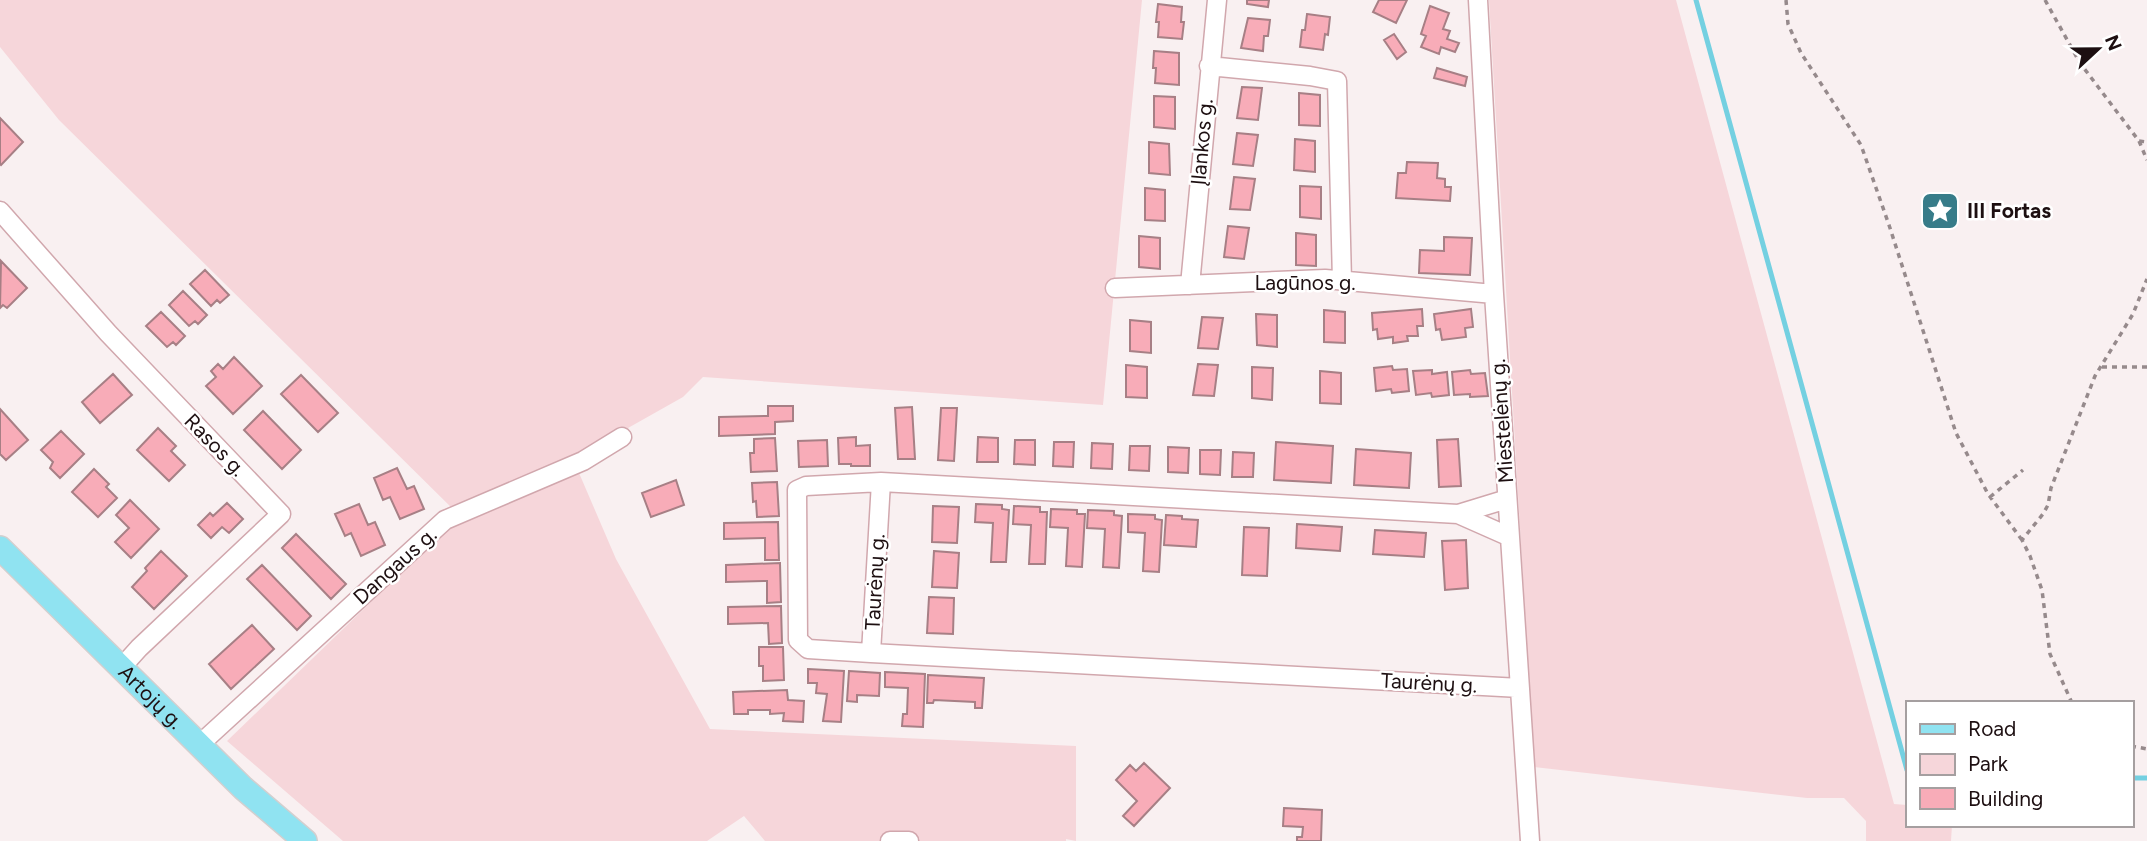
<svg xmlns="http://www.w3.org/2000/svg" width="2147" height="841" viewBox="0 0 2147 841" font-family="Figtree,sans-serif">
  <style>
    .green { fill: #f6d6da }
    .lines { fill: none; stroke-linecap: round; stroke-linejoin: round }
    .stream { stroke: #74d0e1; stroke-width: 5 }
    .building { fill: #f8acb8; stroke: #a77f85; stroke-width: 2 }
    .minor-casing { stroke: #d1a7ad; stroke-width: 21 }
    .major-casing { stroke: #d2cfcf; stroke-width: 26 }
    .path { stroke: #968a8c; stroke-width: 3.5; stroke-dasharray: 5 5; stroke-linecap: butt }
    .minor { stroke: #fff; stroke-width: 18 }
    .major { stroke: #90e3f1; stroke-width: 23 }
    .labels { text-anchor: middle; stroke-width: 5; stroke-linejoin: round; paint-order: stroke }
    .street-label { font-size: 21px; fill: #1d0f11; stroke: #fff }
    .poi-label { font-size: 21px; font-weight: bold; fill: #1d0f11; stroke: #fff; text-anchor: start }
  </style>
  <rect width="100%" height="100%" fill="#f9f0f1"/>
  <path class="green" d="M0,0h1142l-39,405 -400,-28 -20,20 -110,62 43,100 94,170 366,17v95l-10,-2v2h-301l-21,-25 -37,25h-364l-116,-100 233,-225 -401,-396 -59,-73z
    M1489,0h187l218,804 13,1v20h45l-1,16h-85v-20l-22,-23h-37l-273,-31z"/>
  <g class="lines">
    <path class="stream" d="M1696,0l211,770
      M2131,778h16"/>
  </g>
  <path class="building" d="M1247,0h22l-1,7 -21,-3z
    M1379,0h28l-11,23 -23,-11z
    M1158,4l24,3 -1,15h3l-2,17 -24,-2 1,-15h-3z
    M1430,6l19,7 -6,16 7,2 -3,8 12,4 -4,9 -14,-5 -2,7 -18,-7 5,-11 -5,-2z
    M1307,14l23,3 -2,18 -3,-1 -2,16 -23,-3 2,-17h3z
    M1248,18l22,2 -2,16h-4l-1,15 -22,-3z
    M1394,34l12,18 -9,7 -13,-19z
    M1154,51l25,2v32l-24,-2 1,-15h-3z
    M1437,68l30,9 -2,9 -31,-8z
    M1242,87l20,1 -4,32 -21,-2z
    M1299,93l21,2v31l-21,-1z
    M1154,96l21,1v32l-21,-2z
    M0,118l23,24 -22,23 -1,-1z
    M1237,133l21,2 -5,31 -20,-2z
    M1295,139l20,2v31l-21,-2z
    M1149,142l20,2 1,31 -21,-2z
    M1407,162l31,1 -1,15 8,1v8h6l-1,14 -54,-3 2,-25h8z
    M1234,177l21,2 -5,31 -20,-1z
    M1300,186l21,1v32l-21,-2z
    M1145,188l20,2v31l-20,-1z
    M1228,226l21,2 -5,31 -20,-2z
    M1296,233l20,2v31l-20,-1z
    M1139,236l21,2v31l-21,-2z
    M1444,237l28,1 -2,37 -51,-2 1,-23 24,1z
    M1,261l26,27 -20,20 -4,-3 -3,3z
    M205,270l24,25 -9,8 -3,-3 -6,6 -21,-22z
    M183,291l24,24 -9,9 -3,-3 -6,5 -20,-21z
    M1422,309l1,17h-6l1,10h-11l1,5 -15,2v-6l-15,2 -1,-10 -4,1 -1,-17z
    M1471,309l2,18 -8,1 1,9 -24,3 -2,-11 -4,1 -2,-16z
    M1324,310l21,2v31l-21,-1z
    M161,312l24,24 -9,9 -3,-3 -6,5 -21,-21z
    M1256,314l21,1v32l-20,-2z
    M1202,317l21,1 -5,31 -20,-1z
    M1130,320l21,2v31l-21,-2z
    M234,357l28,29 -29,28 -27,-28 10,-9 -5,-6 7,-7 5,5z
    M1198,364l20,1 -4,31 -21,-1z
    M1126,365l21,2v31l-21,-1z
    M1392,366l1,4 14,-1 2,22 -17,2 -1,-4 -15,2 -2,-23z
    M1252,367l21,1 -1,32 -20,-2z
    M1432,370v4l15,-2 2,23 -17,2 -1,-4 -15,2 -3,-24z
    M1470,370l1,4 14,-1 3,23 -18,1v-3l-16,1 -2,-23z
    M1320,371l21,2v31l-21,-1z
    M113,374l19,21 -32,28 -18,-21z
    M301,375l37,38 -20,19 -37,-38z
    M768,406h25v15l-18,1v12l-56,2v-19l49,-1z
    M912,407l3,52h-17l-3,-51z
    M941,408h16l-3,53 -16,-1z
    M0,409l28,31 -22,20 -6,-6z
    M263,411l38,39 -19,19 -38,-39z
    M158,428l18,18 -5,5 14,14 -16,16 -32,-31z
    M61,431l23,23 -24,24 -10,-10 3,-6 -12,-12z
    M856,437v9l14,-1v21h-19v-2h-12l-1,-26z
    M978,437l20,1v24h-21z
    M775,438l2,33 -26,1 -1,-19h4v-14z
    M1458,439l3,47 -22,1 -2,-47z
    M827,440l1,26 -29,1 -1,-26z
    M1015,440h20v25l-21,-1z
    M1054,442h20l-1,25 -20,-1z
    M1276,442l57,4 -2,37 -57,-3z
    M1092,443l21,1 -1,25 -21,-1z
    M1130,446h20l-1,25 -20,-1z
    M1168,447l21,1 -1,25 -20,-1z
    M1356,449l55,4 -2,35 -55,-3z
    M1200,450h21l-1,25 -20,-1z
    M1233,452l21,1 -1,24h-21z
    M397,468l10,21 7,-3 10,23 -24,10 -10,-22 -7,3 -9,-22z
    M94,469l15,15 -3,3 11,11 -19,19 -26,-25z
    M676,480l8,25 -33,12 -9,-24z
    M777,482l2,34 -22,1 -1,-16 -3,1 -1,-19z
    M130,500l29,29 -28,29 -16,-16 14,-14 -13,-13z
    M227,503l16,16 -14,14 -7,-6 -11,11 -13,-13 12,-12 3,3z
    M359,504l9,21 7,-3 10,23 -24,11 -10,-23 -6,3 -10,-22z
    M976,504l26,1v4l7,1 -3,52h-15l2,-39 -18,-1z
    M933,506l26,1 -2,36 -25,-1z
    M1014,506l26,1v5h7l-2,52h-16l2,-39 -18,-1z
    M1051,509l26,1v4h8l-3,53 -16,-1 2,-38 -18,-1z
    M1088,510l26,1v4l8,1 -3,52 -16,-1 2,-38 -18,-1z
    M1128,514l27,1v4l7,1 -3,52 -16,-1 2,-38 -17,-1z
    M1166,515l16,1v3l16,1 -2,27 -32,-2z
    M778,522l1,38h-14v-22l-41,1v-16z
    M1297,524l45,3 -2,24 -44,-3z
    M1244,527l25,1 -2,48 -25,-1z
    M1375,530l51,3 -2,24 -51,-3z
    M296,534l50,50 -15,15 -49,-51z
    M1466,540l2,48 -23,2 -3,-49z
    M161,551l26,25 -33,33 -22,-22 15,-16 -2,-3z
    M934,551l25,2 -2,35 -25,-1z
    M780,563l1,39 -14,1v-22l-41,1v-17z
    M262,565l49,51 -14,14 -50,-51z
    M929,597l25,1 -1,36 -26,-1z
    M781,606l1,37 -13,1 -1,-21 -40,1v-17z
    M252,625l22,24 -43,40 -22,-25z
    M759,647h24l1,33 -21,1v-15h-4z
    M808,669l36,2 -3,51 -18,-1 4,-27 -11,-1 1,-10h-9z
    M849,671l31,2 -1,23 -22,-1v7l-10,-1z
    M885,672l40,2 -2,53 -21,-1 1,-12h4l1,-26 -23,-1z
    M928,675l56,3 -2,30h-7v-6l-41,-2 -1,3h-6z
    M787,690l1,10 16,1 -1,21 -20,-1 1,-8 -14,1v-4h-22v4h-14l-1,-22z
    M1144,763l26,25 -36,38 -11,-10 14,-15 -21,-21 14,-15 6,6z
    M1284,808l38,2 -1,31h-24v-4h5l1,-10 -20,-1z"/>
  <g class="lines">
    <defs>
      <path id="minor" d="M1478,0l16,294 36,547
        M1209,66l101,10 27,5 5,200
        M0,211l108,122 173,181 -142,134 -18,20
        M1190,285l27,-285
        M1115,288l210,-9 169,15
        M1507,499l-49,15 52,23
        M1458,514l-577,-32 -10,171 649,35
        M871,653l-63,-4 -10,-9 -1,-150 9,-4 75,-4
        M199,745l246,-225 138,-59 39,-24
        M890,841h19"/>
      <g id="major">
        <path id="s1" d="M0,548l243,240 62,53"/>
      </g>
    </defs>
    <use href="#minor" class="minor-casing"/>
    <use href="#major" class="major-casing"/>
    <path class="path" d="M1786,0l2,24 13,29 60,92 28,80 67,208 32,61 34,46
      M2045,0l35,63 59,78 8,1
      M2139,141l8,19
      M2102,367h45
      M1990,497l33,-27
      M2072,703l-22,-49 -8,-64 -12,-34 -8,-16 21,-26 5,-9 3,-17 44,-112 38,-62 14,-35
      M2131,746l16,3"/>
    <use href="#minor" class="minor"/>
    <use href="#major" class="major"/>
  </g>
  <defs>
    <symbol id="sight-square" viewBox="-11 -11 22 22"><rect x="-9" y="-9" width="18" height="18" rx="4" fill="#377c89" stroke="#fff"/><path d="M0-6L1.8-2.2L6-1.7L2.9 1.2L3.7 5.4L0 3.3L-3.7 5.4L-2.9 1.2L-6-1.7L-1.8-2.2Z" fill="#fff"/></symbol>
  </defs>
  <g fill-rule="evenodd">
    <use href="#sight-square" x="1918" y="189" width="44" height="44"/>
  </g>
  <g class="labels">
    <g class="street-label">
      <text transform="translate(1202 142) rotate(-85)" y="7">Įlankos g.</text>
      <text x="1305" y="290">Lagūnos g.</text>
      <text transform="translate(1502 421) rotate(-94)" y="7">Miestelėnų g.</text>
      <text transform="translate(215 445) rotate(46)" y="7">Rasos g.</text>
      <text transform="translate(395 566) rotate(-42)" y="7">Dangaus g.</text>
      <text transform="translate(875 582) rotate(-87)" y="7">Taurėnų g.</text>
      <text transform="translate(1429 683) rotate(3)" y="7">Taurėnų g.</text>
      <text dy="7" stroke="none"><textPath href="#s1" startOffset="212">Artojų g.</textPath></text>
    </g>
    <g class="poi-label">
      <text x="1967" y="218">III Fortas</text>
    </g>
  </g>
  <rect x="1906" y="701" width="228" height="126" fill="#ffffff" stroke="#a59fa0" stroke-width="2"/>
  <rect x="1920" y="724" width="35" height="10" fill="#90e3f1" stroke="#a59fa0" stroke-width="2"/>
  <text x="1968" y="736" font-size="21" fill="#1d0f11">Road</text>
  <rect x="1920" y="754" width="35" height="21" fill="#f6d6da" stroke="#a59fa0" stroke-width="2"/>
  <text x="1968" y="771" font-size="21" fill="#1d0f11">Park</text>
  <rect x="1920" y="788" width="35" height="21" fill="#f8acb8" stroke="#a59fa0" stroke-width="2"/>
  <text x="1968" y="806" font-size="21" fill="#1d0f11">Building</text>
  <g transform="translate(2098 49) rotate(68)" stroke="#ffffff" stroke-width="5" paint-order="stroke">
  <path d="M0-5L12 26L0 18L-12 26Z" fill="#1d0f11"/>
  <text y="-10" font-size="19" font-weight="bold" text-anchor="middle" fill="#1d0f11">N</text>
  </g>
</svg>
